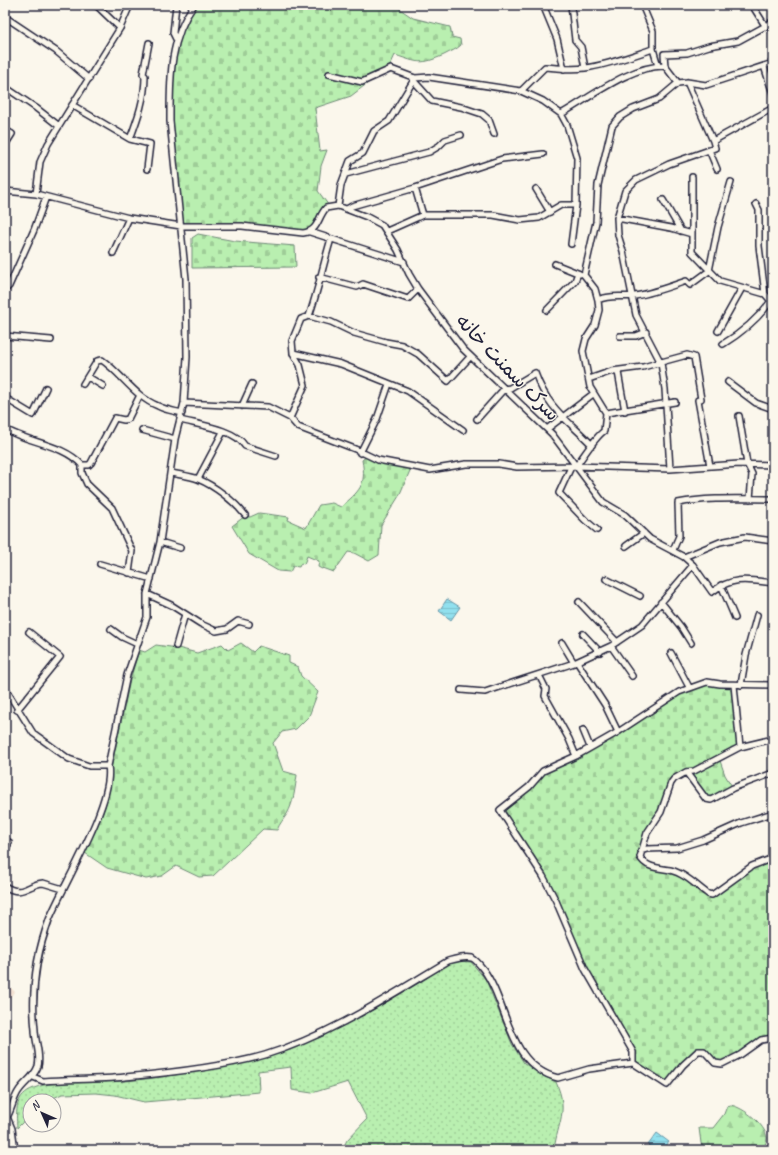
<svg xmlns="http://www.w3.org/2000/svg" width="778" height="1155" viewBox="0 0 778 1155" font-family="Caveat,'Playpen Sans Arabic',sans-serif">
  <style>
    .built { fill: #f1dfd0 }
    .grass { fill: url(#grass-dots); stroke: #6e8876 }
    .forest { fill: url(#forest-firs); stroke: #6e8876 }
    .cemetery { fill: url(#cemetery-stones); stroke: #6e8876 }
    .water { fill: url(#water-rules); stroke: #6594a6 }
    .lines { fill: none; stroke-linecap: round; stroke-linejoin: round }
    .minor-casing { stroke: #22223b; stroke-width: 8 }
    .major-casing { stroke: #22223b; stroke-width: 10 }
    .minor { stroke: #fbf7ec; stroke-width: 5 }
    .major { stroke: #fbf7ec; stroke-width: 7 }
    .labels { text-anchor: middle; stroke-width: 3; stroke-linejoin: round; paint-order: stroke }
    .street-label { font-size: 20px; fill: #22223b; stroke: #fbf7ec }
  </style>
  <defs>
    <pattern id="grass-dots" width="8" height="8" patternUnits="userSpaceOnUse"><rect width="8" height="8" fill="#b9efb0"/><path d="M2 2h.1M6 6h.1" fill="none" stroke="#9fcd98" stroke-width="1.8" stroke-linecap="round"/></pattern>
    <pattern id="forest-firs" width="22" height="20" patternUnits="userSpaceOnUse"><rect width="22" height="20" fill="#b9efb0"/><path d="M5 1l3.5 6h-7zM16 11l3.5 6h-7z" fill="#9fcd98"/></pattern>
    <pattern id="cemetery-stones" width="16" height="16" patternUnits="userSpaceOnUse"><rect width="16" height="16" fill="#b9efb0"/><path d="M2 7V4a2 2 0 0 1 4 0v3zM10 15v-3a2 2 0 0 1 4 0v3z" fill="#9fcd98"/></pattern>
    <pattern id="water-rules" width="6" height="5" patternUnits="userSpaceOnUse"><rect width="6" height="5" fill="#91e0ee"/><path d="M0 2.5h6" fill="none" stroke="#7dc0cd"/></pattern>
  </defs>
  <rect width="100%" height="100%" fill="#fbf7ec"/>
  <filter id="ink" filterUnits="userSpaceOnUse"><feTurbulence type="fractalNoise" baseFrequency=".025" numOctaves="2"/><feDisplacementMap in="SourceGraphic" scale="8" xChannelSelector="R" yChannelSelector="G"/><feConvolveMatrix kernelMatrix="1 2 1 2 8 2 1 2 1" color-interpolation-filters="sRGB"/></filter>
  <g filter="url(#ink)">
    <path class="built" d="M5,982l10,10 -10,10z"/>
    <path class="grass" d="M459,961l12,1 15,18 26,64 12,19 17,12 15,7c13,30 2,39 -2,68h-212l5,-10 20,-21 -19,-37 -36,11 -20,-3 -1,-23 -33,4 1,21 -115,10 -29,-7 -19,-2 -34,1 -15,7h-17v14l-13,13c-1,-18 -2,-33 17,-40 22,-9 65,-5 90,-7 29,-2 58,-7 87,-12 94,-13 159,-57 238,-105z"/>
    <path class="forest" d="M731,1105c13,3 34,19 36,33 0,4 -3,8 -4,12h-59l-3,-7 -2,-15h14l11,-14 3,-8z"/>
    <path class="cemetery" d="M194,5h200l19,13 37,9 2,10 8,2 1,6c-5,5 -10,6 -17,10 -23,10 -25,8 -49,0l-5,11 -39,30 -36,12 5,43 7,-1 -6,16 -3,25 11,15 -19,26 -129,-6 -11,-105 6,-82z
      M198,234l37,7 60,5 1,21 -104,1v-30z
      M367,456l45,10 -13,30 -18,29 -2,30 -10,6 -15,-8 -6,-1 -14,20 -11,-4 -1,1 -4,-2 1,-6 -12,-5 -3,8 -3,-1 -2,4 -6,-1 -3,6 -12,-1 -29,-17 -17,-28 13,-10 5,1 9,-4 30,4 -1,3 18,8 13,-23 13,-2 9,4c18,-16 26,-21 21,-47z
      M241,643l12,9 6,-6 30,10v7l9,4 3,9 17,16 -9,24 -13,13 -14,3 -9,11 10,28 14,4c-2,13 -3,27 -10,39 -4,6 -7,9 -10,16l-14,-1 -50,47 -14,1 -23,-11 -14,10 -16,3 -39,-11 -22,-15c12,-27 27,-54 26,-84l19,-89 9,-30 6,2 11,-7 22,3 19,5 25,-9 6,6z
      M707,682l27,3 6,62 -21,11 6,17 8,13 -8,5 -19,6 -20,-27 -12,7 -11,26 -16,28 -6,18 3,12 28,7 40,25 40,-29 21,-8v180h-4l-29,17 -22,9 -17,-14 -34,35 -34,-22 1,-7 -46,-83 -32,-72 -56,-91 29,-23 10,-13 37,-18 103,-64z"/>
    <path class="water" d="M447,599l13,8 -9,13 -12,-9z
      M657,1133l12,9 -6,8h-7l-8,-5z"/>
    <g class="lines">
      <defs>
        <path id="minor" d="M96,5l24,23
          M176,5l-3,28 3,6
          M543,5l14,34 7,30
          M571,5l4,35 6,7 4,21
          M608,5l1,2
          M642,5l11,26v18l5,17
          M752,5l14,22
          M5,17l51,34 33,28
          M770,23l3,8
          M764,66l9,28
          M329,74l33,8 29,-13 24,9 14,-1 92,14 22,10 18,13 6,11 10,33 -1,47 -5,39
          M413,80l19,21 29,6 21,7 7,6 5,14
          M687,82l26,59
          M678,83l-13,-17 -1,-12 23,-1 22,-7 29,-5 35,-19
          M5,87l31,21 23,18
          M521,91l24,-24c14,1 26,3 40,1 23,-3 46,-12 68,-19
          M72,105l58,34 20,5 -3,25
          M561,114c30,-17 70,-49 104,-48
          M5,130l7,4 -7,11
          M130,139c8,-21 15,-41 15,-63l-2,-2 6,-31
          M709,150l8,19
          M346,174l83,-22 10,-6 6,-6 16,-5
          M692,177v75l28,29 45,13 8,9
          M415,188l8,27h70l27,5 19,-2 22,-13h15
          M536,189l14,23
          M5,191l31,3 93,24 52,8h61l61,7c16,-2 14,-15 23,-25l12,-2 29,11 15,8 16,25 11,24 9,15 45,60 89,85 24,32 94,3 69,-5 34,1
          M36,194l4,-32 8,-18 72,-116 10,-23
          M663,200l18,31
          M756,204l3,6v36l6,48
          M338,206l3,-21 9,-24 13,-8 11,-22 15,-10 26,-43
          M347,209l5,-3 63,-18 87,-29 41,-5
          M617,218l54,10 21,6
          M387,231l36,-16
          M310,232l94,30
          M113,253l16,-35
          M555,264l25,10
          M319,277l38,10 6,-3 45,15 10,-10
          M5,290l4,-4 25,-56 12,-33
          M598,300c13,-6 24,-2 37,-4 18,-3 34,-9 51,-15l4,4 19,-14 9,-44 13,-45
          M547,310l28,-29 3,-8
          M309,316l22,6 23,11 32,9 16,3 16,9 30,27 22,-24
          M718,331l24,-43
          M5,336l46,4
          M620,336h16l10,-4
          M723,344c20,-12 34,-24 48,-43
          M293,353l48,11 67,27 55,39
          M615,372h3l7,39
          M88,377l15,9
          M589,379l23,-8 31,-4 44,-12 7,2 7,42 -3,1 12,66
          M728,382l28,21 17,6
          M83,384l14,-23 5,-1c20,14 33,37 56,46 7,4 16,5 24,7
          M5,398l28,17 13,-27
          M184,403l84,4 22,11 8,9 57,22 23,11 52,10 36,-6h33l18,3 59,-1
          M242,406l10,-22
          M606,413l69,-11
          M739,416l8,48 5,10 -2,25
          M290,418l15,-33 -5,-20 -7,-12 -1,-12 9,-22 8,-3c9,-25 14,-51 22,-77
          M477,419l27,-30 6,-1 25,-15c13,36 32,46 57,72
          M180,420c19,5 55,9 65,26l31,10
          M5,429c24,14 58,15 77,36v8l5,11 25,24 20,43 -3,22
          M547,429l46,-35
          M142,430l33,9
          M360,453l17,-34 12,-35
          M82,465h7l2,-2 24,-45 9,2 4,-1 12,-24
          M576,466c7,-9 19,-29 28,-35l2,-18 -16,-26 -7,-36 3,-12 9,-14 4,-15 -1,-10 -3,-11 -11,-14 12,-53 2,-37 14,-59 8,-9 13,-8 26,-10 19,-16 9,-1 19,3 67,-22
          M576,466l27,36 22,13 25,24 34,18 9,8 19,27c21,-16 36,-12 61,-9
          M571,467l-12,26 26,27 12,10
          M670,469l-5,-80 -4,-26 -25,-48 -13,-64 -5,-16 -1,-17 8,-27 11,-11 33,-16 46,-16 -2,-7 60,-33
          M171,473c9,2 19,3 27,6 17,7 36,22 47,36
          M198,479l25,-47
          M160,542l20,6
          M626,546l18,-13
          M673,550l6,-14 -1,-33c31,-6 63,-4 95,-4
          M684,557l36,-15 25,-5 28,4
          M100,564l51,15
          M606,579l34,17
          M721,585l14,33
          M147,594l24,11 30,19 15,7 11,-2 11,-8 11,3
          M579,602l38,40
          M661,602l20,25 10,16
          M111,629l11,8 15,7
          M583,634l17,18
          M562,643l12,20
          M176,646l9,-32
          M611,646l21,30
          M671,653l18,34
          M577,662l28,43 13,27
          M539,675l7,14 -1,7 24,43 7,17
          M734,685l6,62
          M741,685l5,-30 11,-40
          M5,688l28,45 36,26 20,7h19
          M461,690l24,2 12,-4 77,-25 37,-17 31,-21 51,-60
          M17,710l43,-53 -31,-25
          M583,730l7,17
          M773,739l-33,8 -46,24 -8,1 -12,7 -3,4 -10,29 -14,21 -7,24c6,11 19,11 30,13 14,3 27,16 38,24l4,1 40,-29 21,-8
          M686,772l20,27 5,1 22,-12 40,-15
          M641,851l6,-2 30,-1 26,-8 38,-17 32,-10
          M5,853l4,-11
          M5,886c17,12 23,-2 38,-3l20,6
          M633,1063v-11l-48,-83 -29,-68 -13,-25 -43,-66 29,-23 14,-16 33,-15 42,-24 61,-40 28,-10 13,2 53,1
          M33,1077l10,4c27,-2 55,-1 82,-4 44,-4 98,-10 140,-22 66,-20 124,-59 183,-94 7,-2 16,-5 24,-3 4,2 8,7 11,11 26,35 24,96 75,109l31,-9 44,-6 34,22 16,-20 15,-14h6l11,12 7,1 18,-9 21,-15 12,-2
          M7,1117c5,-8 6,-17 11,-25 6,-10 16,-14 20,-26 3,-11 -3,-25 -3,-36 -4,-37 1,-75 14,-110 14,-35 66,-119 59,-154l19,-91 20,-58v-23l13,-52 15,-103 9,-36 3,-46 -1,-78 -16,-158c0,-41 -1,-82 24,-116"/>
        <path id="major" d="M5,1115l6,14 3,21"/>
      </defs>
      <use href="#minor" class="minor-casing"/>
      <use href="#major" class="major-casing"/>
      <use href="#minor" class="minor"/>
      <use href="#major" class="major"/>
    </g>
  </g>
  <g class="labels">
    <g class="street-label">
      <text transform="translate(508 367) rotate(46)" y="7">سرک سمنت خانه</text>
    </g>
  </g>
  <rect width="778" height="1155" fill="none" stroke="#fbf7ec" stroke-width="20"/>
  <rect x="10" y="10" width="758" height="1135" fill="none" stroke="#22223b" stroke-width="1.5" filter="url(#ink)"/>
  <g transform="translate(42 1113) rotate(315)"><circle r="19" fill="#fbf7ec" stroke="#a4a2a5"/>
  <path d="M0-3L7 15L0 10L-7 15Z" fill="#22223b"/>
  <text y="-6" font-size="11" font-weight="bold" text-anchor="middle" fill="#22223b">N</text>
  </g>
</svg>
